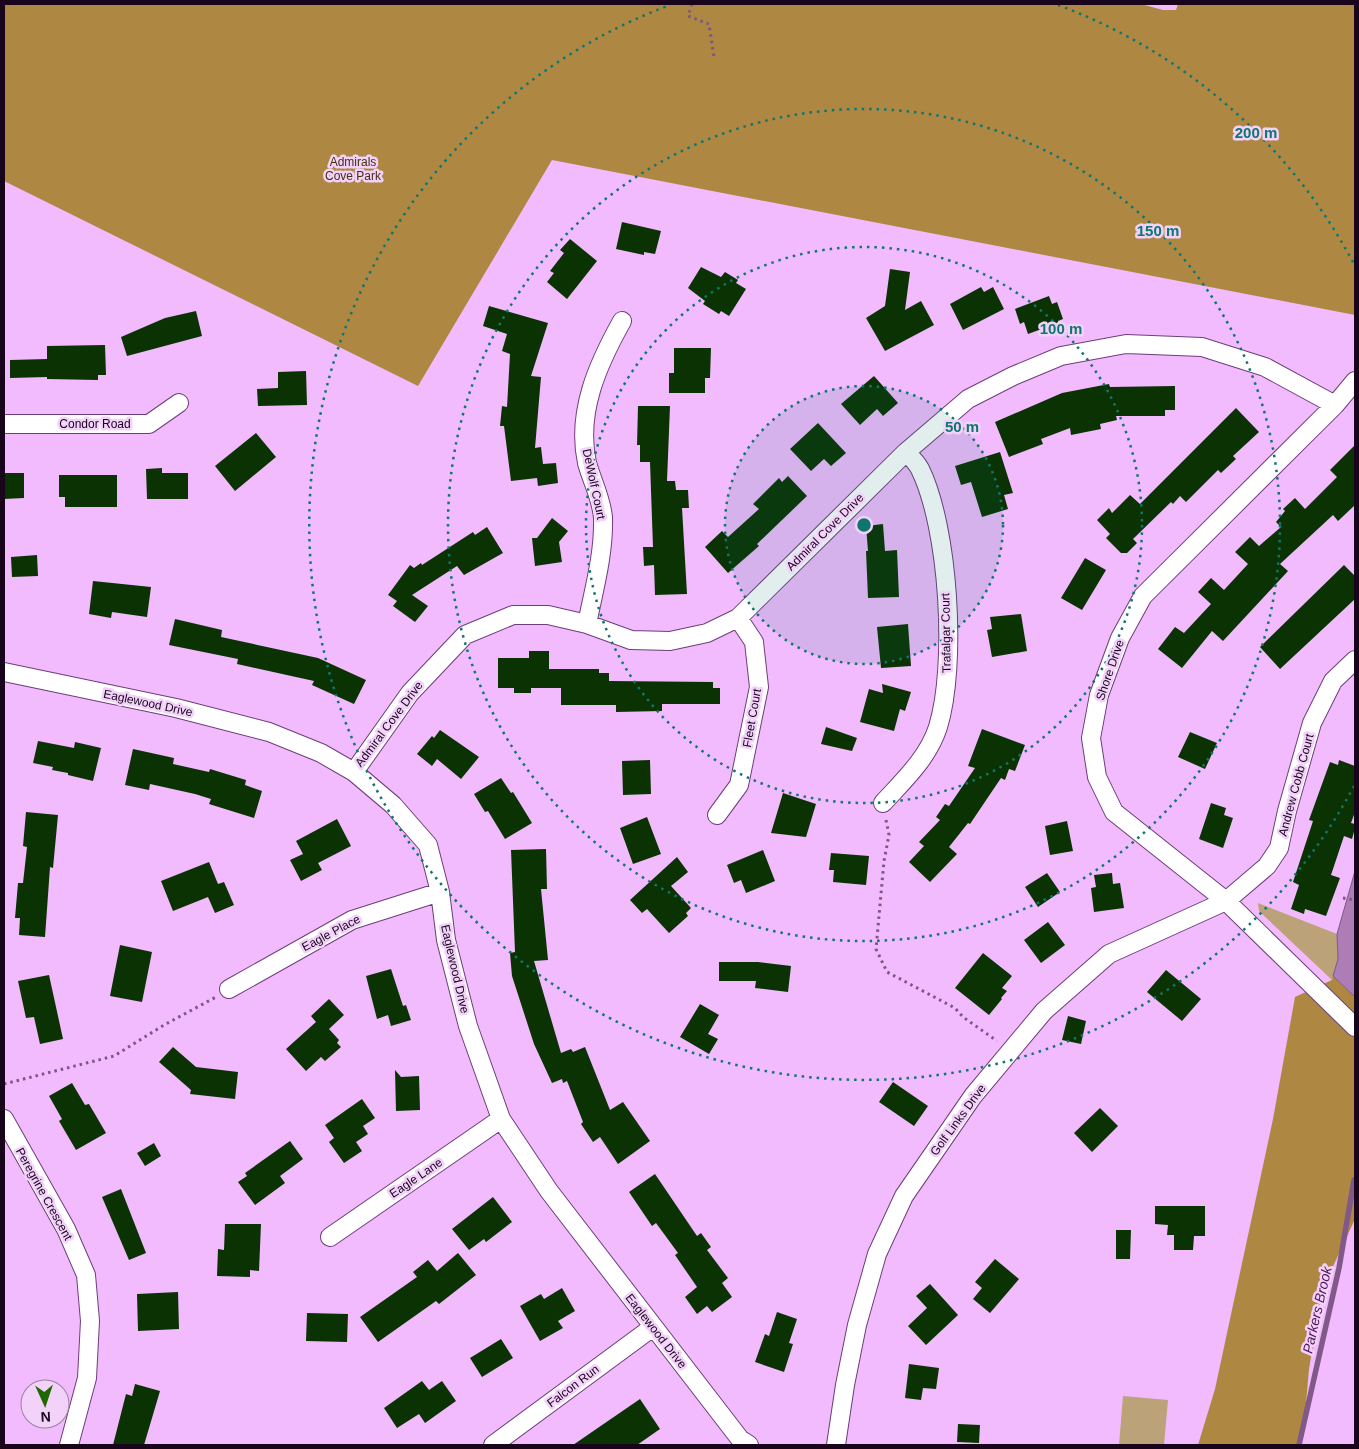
<svg xmlns="http://www.w3.org/2000/svg" width="1359" height="1449" viewBox="0 0 1359 1449" font-family="Helvetica,sans-serif">
  <style>
    .green { fill: #bba279 }
    .forest { fill: #ae8843 }
    .water { fill: #ac7db6; stroke: #805988 }
    .lines { fill: none; stroke-linecap: round; stroke-linejoin: round }
    .stream { stroke: #805988; stroke-width: 5.5 }
    .building { fill: #0b3202 }
    .minor-casing { stroke: #6d3e78; stroke-width: 20 }
    .path { stroke: #7b5782; stroke-width: 3; stroke-dasharray: 2.5 4; stroke-linecap: butt }
    .minor { stroke: #fff; stroke-width: 18 }
    .ring { fill: none; stroke: #0f766e; stroke-width: 2.5; stroke-dasharray: 2.5 5 }
    .labels { text-anchor: middle; stroke-width: 5; stroke-linejoin: round; paint-order: stroke }
    .park-label { font-size: 12px; fill: #413011; stroke: #f3d2fa }
    .street-label { font-size: 12px; fill: #18051c; stroke: #f3d2fa }
    .water-label { font-size: 14px; font-style: italic; fill: #4f145b; stroke: #f3d2fa }
    .centre { fill: #0f766e; stroke: #f3d2fa; stroke-width: 2.5 }
    .ring-label { font-size: 15px; text-anchor: middle; font-weight: bold; fill: #0f766e; stroke: #f3d2fa; stroke-width: 5; stroke-linejoin: round; paint-order: stroke }
  </style>
  <rect width="100%" height="100%" fill="#f2bbfe"/>
  <path class="green" d="M1258,903l79,31 1,25 -6,21 -73,-69z
    M1123,1396l45,4 -4,45h-45z"/>
  <path class="forest" d="M4,4h1137l22,6h13l2,-6h177v311l-803,-155 -134,226 -414,-205z
    M1333,976l22,21v222l-33,71 -13,79 -5,58 -6,18h-100l17,-56 58,-270 22,-122 37,-17z"/>
  <path class="water" d="M1355,871v126l-22,-21 5,-17 -1,-25z"/>
  <g class="lines">
    <path class="stream" d="M1299,1445l40,-177 15,-88"/>
  </g>
  <path class="building" d="M622,222l39,9 -6,23 -11,-2v3l-28,-6z
    M570,239l27,22 -30,38 -20,-17 7,-9 -4,-2 14,-18 -4,-3z
    M701,267l20,10 4,-5 13,8 -2,3 10,6 -17,27 -8,-5 -2,3 -16,-10 2,-3 -17,-13z
    M890,269l20,3 -5,38 16,-9 13,24 -49,26 -19,-33 19,-12z
    M981,287l3,5 9,-5 11,22 -41,21 -13,-26z
    M1049,296l3,8 5,-2 6,17 -5,2v2l-30,11 -4,-12 -4,2 -5,-15z
    M489,306l59,17 -17,53 10,1 -6,71 6,-1 2,17 13,-1 2,20 -20,3 -1,-8 -26,3 -7,-55h-4l2,-20 5,1 3,-53 -8,-3 5,-17 -24,-8z
    M196,311l6,25 -75,20 -6,-19 44,-19z
    M105,345l1,30h-8v5l-51,-1v-2l-37,1v-18l37,-1v-13z
    M674,348h37l-1,30h-5v15h-36v-20h5z
    M306,371l1,34 -49,1 -1,-17 21,-1v-16z
    M874,376l24,27 -15,13 -6,-7 -17,16 -19,-21z
    M1109,384l1,3 65,-1v24h-10v6h-49l1,4 -17,4 1,5 -30,6 -1,-7 -29,11 2,5 -34,13 -14,-35 67,-29z
    M638,406h32l-3,75h8l1,9h12l1,18h-7l5,86 -32,1 -1,-30 -10,1 -1,-19h10l-3,-85h-10v-17h-3z
    M1236,408l23,24 -26,24 3,3 -15,14 -3,-3 -32,32 -6,-6 -7,8 -2,-2 -38,37 4,4 -10,10h-6l-15,-15 4,-4 -13,-14 12,-12 3,5 18,-18 10,9z
    M818,423l28,30 -15,13 -7,-7 -13,12 -21,-22z
    M256,433l20,24 -41,34 -20,-25z
    M1355,445v60l-17,16 -5,-6 -53,49 8,7 -65,70 -11,-10 -30,37 -24,-19 17,-22 9,6 27,-29 -13,-12 13,-14 13,12 24,-26 -13,-12 15,-15 9,9 22,-19 -5,-5 9,-11 -2,-2 12,-11 10,11 32,-32 -7,-7z
    M1000,452l13,41 -9,2 4,14 -26,8 -11,-35 -10,3 -6,-19z
    M162,468v5h26v26h-41l-1,-30z
    M4,473h20v25l-20,1z
    M59,475h58v32h-52v-10h-6z
    M788,476l19,20 -50,48 2,2 -31,27 -23,-26 17,-16 6,6 31,-28 -6,-5 26,-26 3,4z
    M552,518l16,13 -9,11 3,20 -27,4 -3,-28h5z
    M883,524l2,27 12,-1 2,47 -31,1 -2,-47h2l-2,-25z
    M487,527l16,26 -39,22 -7,-9 -45,29 16,11 -13,16 -22,-16 4,-5 -9,-6 22,-30 4,3 7,-5 1,2 51,-33 2,3z
    M37,555l1,21 -26,1 -1,-20z
    M1085,558l21,12 -24,40 -21,-12z
    M1344,565l11,11v23l-75,70 -20,-22z
    M93,581l58,6 -4,30 -35,-5 -1,6 -22,-4z
    M1021,614l6,37 -35,6 -5,-27 5,-1 -2,-12z
    M175,619l47,11 -1,7 97,21 48,22 -12,24 -42,-19 2,-4 -77,-17 1,-5 -69,-14z
    M908,624l3,42 -30,2 -4,-41z
    M529,651h20v18h50v4h10v8l104,1v6h7v16h-58v7l-46,1v-7h-55v-17h-30v5h-17v-5h-16v-30h31z
    M882,684l29,8 -6,19 -5,-2 -6,22 -34,-9 9,-33 14,4z
    M826,727l31,11 -5,13 -31,-7z
    M982,729l43,16 -10,26 -6,-2 -4,11 -4,-2 -31,46 -2,-1 -19,24 8,7 -27,28 -21,-20 15,-16 -5,-4 21,-22 -4,-3 9,-13 4,2 26,-38 -7,-2z
    M440,730l39,27 -18,22 -24,-20 -5,7 -15,-12 15,-18 2,2z
    M1190,732l27,11 -12,26 -27,-12z
    M38,741l36,7 1,-6 26,6 -8,33 -25,-6v-2l-16,-3 1,-3 -20,-4z
    M133,749l41,9 -1,6 36,8 1,-3 36,11 -1,5 17,6 -8,27 -45,-14 2,-5 -16,-5 -45,-10 -1,6 -24,-5z
    M650,760l1,34 -28,1 -1,-34z
    M1339,760l16,6v46l-4,11 4,1v4l-3,11 -8,-3 -13,39 9,3 -14,38 -21,-7 -1,5 -13,-5 8,-24 -6,-3 20,-61 -4,-1 21,-58 8,3z
    M501,778l10,15 2,-1 19,31 -27,16 -17,-28 -3,1 -11,-18z
    M783,793l33,11 -10,33 -35,-4z
    M1211,803l15,5 -2,7 9,3 -10,30 -24,-9z
    M26,812l32,3 -5,53 -3,-1 -5,70 -26,-2 1,-17h-5l3,-35h5l4,-36 -4,-1z
    M647,817l14,37 -28,10 -13,-36z
    M337,819l14,27 -33,17 4,7 -21,11 -11,-21 13,-6 -7,-13z
    M1067,821l6,30 -23,4 -5,-29z
    M546,849l1,40h-6l7,71 -14,1 27,92 10,-4 2,3 12,-5 25,63 13,-8 27,39 -32,23 -18,-27 -7,5 -12,-18 2,-2 -16,-41 -4,2 -1,-4 -10,4 -18,-39 -22,-68 -2,-23 5,-1 -4,-102z
    M763,850l12,31 -29,12 -5,-13 -7,3 -7,-18z
    M831,853l38,3 -3,29 -33,-3 1,-12h-5z
    M677,857l11,15 -17,14 20,22 -5,5 2,3 -19,17 -22,-24 -5,4 -12,-13z
    M209,862l9,22 6,-2 10,23 -19,8 -7,-16 -35,14 -12,-30z
    M1047,873l13,19 -22,15 -13,-20z
    M1112,873l1,11 7,-1 4,25 -30,4 -3,-24 5,-1 -2,-12z
    M1048,922l17,23 -24,18 -17,-23z
    M120,945l32,7 -10,50 -32,-6z
    M983,953l29,23 -10,12 5,3 -6,7 1,1 -13,16 -34,-27z
    M719,962h39l33,4 -3,26 -33,-4 1,-7h-37z
    M391,969l12,37 3,-1 5,15 -20,6 -3,-11 -11,4 -11,-43z
    M1166,970l35,29 -19,22 -35,-29z
    M49,975l14,64 -23,5 -6,-27 -8,1 -8,-37z
    M329,999l15,16 -15,14 10,11 -2,3 4,4 -16,14 -4,-4 -15,14 -20,-22 30,-27 -5,-6z
    M700,1004l19,11 -11,19 10,5 -9,15 -29,-17z
    M1068,1016l18,5 -5,23 -19,-4z
    M173,1047l23,20 42,5 -3,27 -45,-5 1,-4 -32,-28z
    M395,1070l6,7 18,-1 1,34 -24,1z
    M893,1082l35,24 -14,20 -35,-24z
    M72,1083l13,22 4,-1 17,29 -30,17 -17,-29 3,-2 -13,-23z
    M362,1099l13,19 -12,8 5,8 -12,8 6,9 -18,12 -15,-21 5,-4 -9,-13z
    M1100,1108l18,18 -26,26 -18,-19z
    M290,1141l13,18 -23,17 5,7 -30,22 -17,-23 9,-6 -2,-3z
    M154,1143l7,13 -16,10 -8,-13z
    M655,1174l42,62 4,-3 10,14 -4,3 21,28 -6,5 10,14 -20,15 -5,-6 -10,8 -12,-17 12,-10 -22,-32 3,-2 -22,-30 -4,3 -23,-34z
    M121,1189l25,64 -17,7 -27,-63z
    M493,1197l19,25 -26,20 -2,-3 -15,11 -17,-21z
    M1155,1206h50v30h-11l-1,14h-19v-15h-7l1,-10 -13,-1z
    M225,1224h36l-2,47 -9,-1v7l-33,-1 1,-27 6,1z
    M1116,1230h15l-1,29h-14z
    M458,1253l18,22 -37,29 -3,-3 -58,41 -18,-25 57,-40 -4,-5 15,-12 9,11z
    M995,1259l24,20 -29,34 -17,-14 9,-11 -7,-6z
    M930,1284l28,31 -32,30 -18,-19 19,-18 -11,-12z
    M562,1288l13,23 -17,10 5,7 -23,13 -20,-35 21,-12 3,5z
    M178,1292l1,37 -41,2 -1,-37z
    M777,1312l20,7 -8,24 4,1 -9,28 -29,-10 10,-28 4,2z
    M307,1313l41,1 -1,28 -41,-1z
    M501,1339l12,19 -31,19 -12,-19z
    M909,1364l30,4 -3,21 -13,-1 -2,12 -16,-2z
    M422,1381l7,9 13,-9 14,20 -31,22 -6,-9 -22,14 -13,-20z
    M135,1384l25,7 -16,54h-31l13,-51 6,2z
    M640,1399l20,30 -23,16h-64z
    M958,1424l22,1 -1,18 -22,-1z"/>
  <g class="lines">
    <defs>
      <path id="minor" d="M1355,381l-20,24 -192,191 -23,42 -21,57 -8,43 6,39 17,35 112,89 129,126
        M4,424h145l30,-21
        M587,624c7,-35 17,-70 16,-106 -1,-18 -11,-37 -16,-55 -11,-51 11,-99 35,-142
        M4,672l172,36 93,24 52,21 33,19 39,33 35,40 12,47 6,48 22,86 33,93 48,72 191,248 9,6
        M354,772l56,-79 55,-58 48,-20h35l39,9 44,16 39,1 37,-8 31,-15 168,-166 62,-53 45,-23 48,-20 65,-12 76,3 63,20 70,38
        M883,803c21,-23 45,-45 55,-76 19,-62 11,-199 -18,-258 -3,-6 -9,-12 -14,-17
        M717,815l22,-30 20,-98 -5,-45 -16,-24
        M229,989l123,-69 88,-28
        M4,1119l62,110 20,46 4,46 -3,57 -18,67
        M330,1237l171,-118
        M493,1445l160,-118
        M836,1445l9,-60 12,-60 20,-71 27,-58 69,-100 71,-85 65,-57 117,-53 41,-35 12,-18 8,-37 25,-88 21,-42 22,-21"/>
    </defs>
    <use href="#minor" class="minor-casing"/>
    <path class="path" d="M692,4l-4,12 21,8 5,33
      M886,820l3,15 -5,26 -8,88 11,23 68,36 8,9 34,24
      M1343,898l12,2
      M4,1084l110,-28 50,-31 52,-28"/>
    <use href="#minor" class="minor"/>
  </g>
  <circle cx="864" cy="525" r="139" fill="#0f766e" fill-opacity=".12"/>
  <g class="ring">
    <circle cx="864" cy="525" r="139"/>
    <circle cx="864" cy="525" r="278"/>
    <circle cx="864" cy="525" r="416"/>
    <path d="M1354 786A555 555 0 1 1 670 5M1058 5A555 555 0 0 1 1354 264"/>
  </g>
  <g class="labels">
    <g class="park-label">
      <text x="353" y="166">Admirals<tspan x="353" dy="14">Cove Park</tspan></text>
    </g>
    <g class="street-label">
      <text x="95" y="428">Condor Road</text>
      <text transform="translate(594 484) rotate(78)" y="4">DeWolf Court</text>
      <text transform="translate(825 532) rotate(-45)" y="4">Admiral Cove Drive</text>
      <text transform="translate(946 633) rotate(-91)" y="4">Trafalgar Court</text>
      <text transform="translate(1110 670) rotate(-71)" y="4">Shore Drive</text>
      <text transform="translate(148 703) rotate(12)" y="4">Eaglewood Drive</text>
      <text transform="translate(752 718) rotate(-80)" y="4">Fleet Court</text>
      <text transform="translate(389 724) rotate(-53)" y="4">Admiral Cove Drive</text>
      <text transform="translate(1296 785) rotate(-75)" y="4">Andrew Cobb Court</text>
      <text transform="translate(331 933) rotate(-28)" y="4">Eagle Place</text>
      <text transform="translate(455 969) rotate(77)" y="4">Eaglewood Drive</text>
      <text transform="translate(958 1120) rotate(-54)" y="4">Golf Links Drive</text>
      <text transform="translate(416 1178) rotate(-34)" y="4">Eagle Lane</text>
      <text transform="translate(44 1194) rotate(61)" y="4">Peregrine Crescent</text>
      <text transform="translate(656 1331) rotate(52)" y="4">Eaglewood Drive</text>
      <text transform="translate(573 1386) rotate(-37)" y="4">Falcon Run</text>
    </g>
    <g class="water-label">
      <text transform="translate(1317 1310) rotate(-77)" y="5">Parkers Brook</text>
    </g>
  </g>
  <circle cx="864" cy="525" r="8" class="centre"/>
  <g class="ring-label">
    <text x="1256" y="138">200 m</text>
    <text x="1158" y="236">150 m</text>
    <text x="1061" y="334">100 m</text>
    <text x="962" y="432">50 m</text>
  </g>
  <rect width="1359" height="1449" fill="none" stroke="#18051c" stroke-width="10"/>
  <g transform="translate(45 1404) rotate(177)"><circle r="24" fill="#f3d2fa" stroke="#9b80a1"/>
  <path d="M0-4L9 19L0 12L-9 19Z" fill="#1e6802"/>
  <text y="-8" font-size="14" font-weight="bold" text-anchor="middle" fill="#18051c">N</text>
  </g>
</svg>
